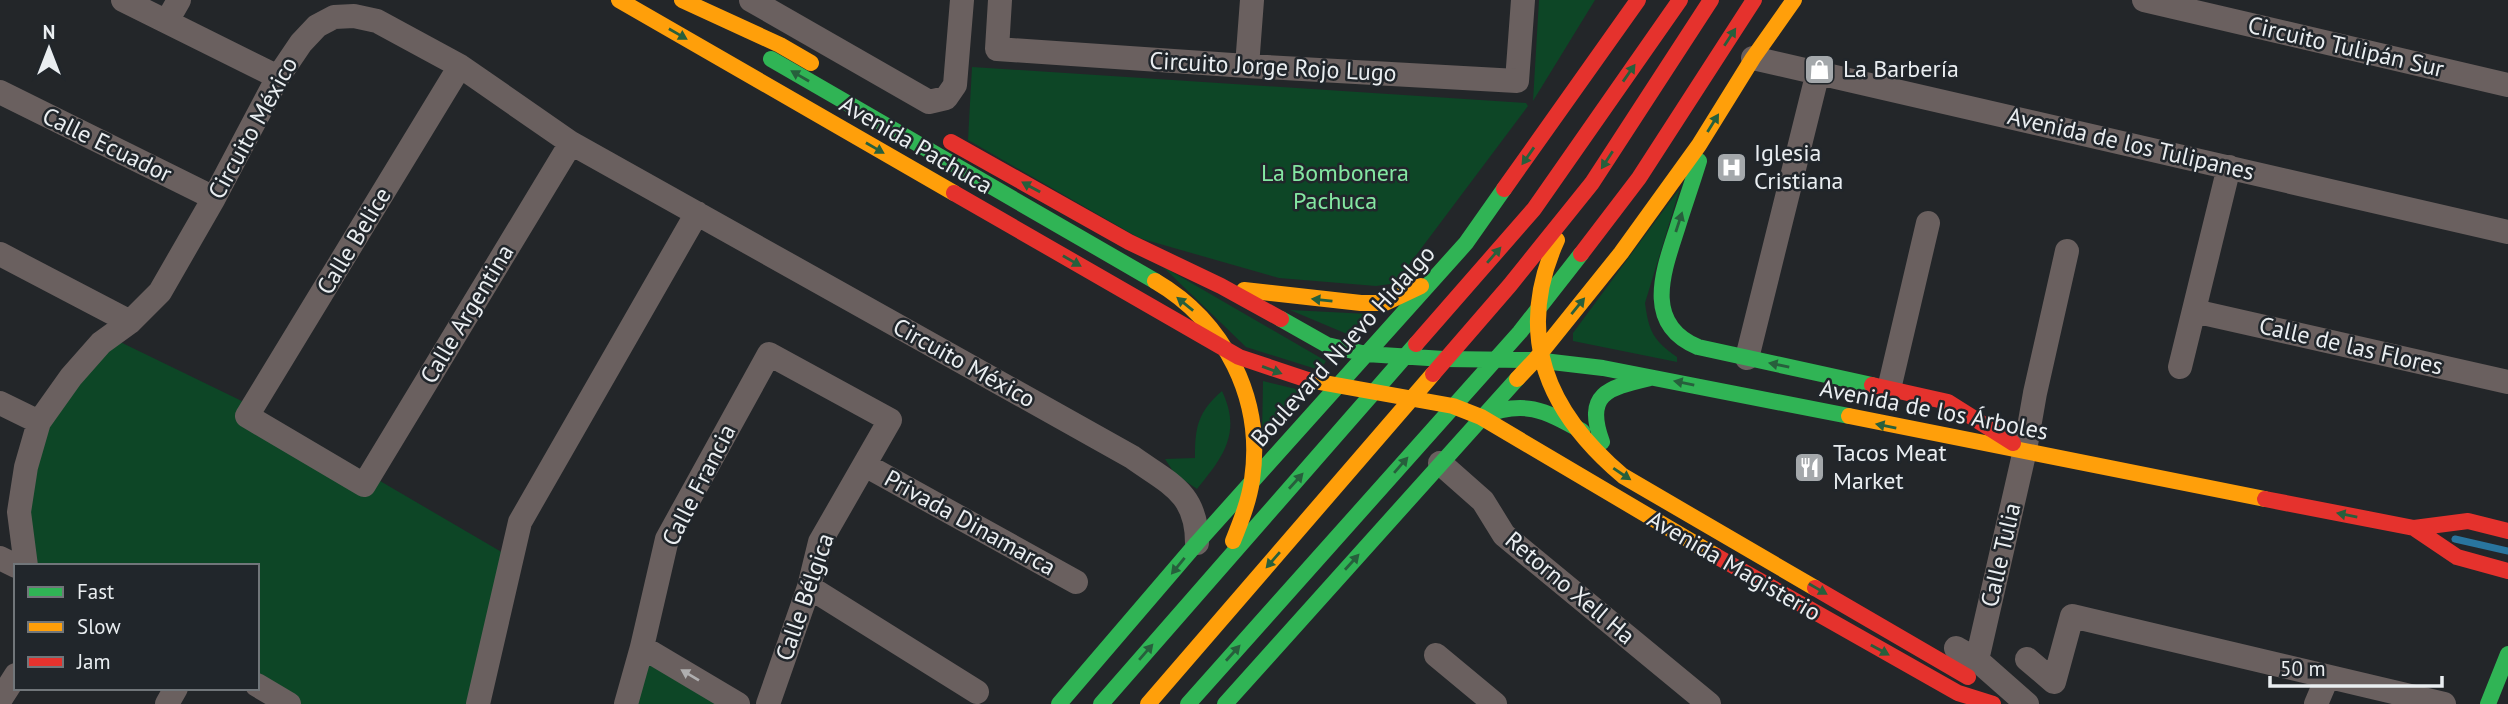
<svg xmlns="http://www.w3.org/2000/svg" width="2508" height="704" viewBox="0 0 2508 704" font-family="'PT Sans',sans-serif">
  <style>
    .green { fill: #0d4626 }
    .lines { fill: none; stroke-linecap: round; stroke-linejoin: round }
    .stream { stroke: #29759e; stroke-width: 7 }
    .street { stroke: #6a605f; stroke-width: 24 }
    .fast { stroke: #30b455; stroke-width: 16 }
    .slow { stroke: #ff9f0a; stroke-width: 16 }
    .jam { stroke: #e5322d; stroke-width: 16 }
    .oneway { fill: #275f3c }
    .oneway2 { fill: #b0aeaf }
    .labels { text-anchor: middle; stroke-width: 5; stroke-linejoin: round; paint-order: stroke }
    .street-label { font-size: 24px; fill: #eaeef1; stroke: #21262b }
    .poi-label { font-size: 24px; fill: #eaeef1; stroke: #21262b; text-anchor: start }
    .park-label { font-size: 24px; fill: #84e7a2; stroke: #21262b }
  </style>
  <rect width="100%" height="100%" fill="#232629"/>
  <path class="green" d="M1539,0h56l-62,101z
    M972,67l554,36 2,3 -129,172 -9,6 -14,2 -97,-8 -140,-40 -171,-98z
    M1680,188l-35,115c4,29 8,37 32,54v5l-104,-21v-8z
    M1162,266l164,95 -3,5 -7,3 -70,-22z
    M1290,310l79,4 -22,20z
    M112,338l138,67 255,149 -28,150h-177l-43,-24v-114h-228l-7,-54 20,-90z
    M1263,381l37,9 -38,47z
    M1222,391c20,42 1,66 -25,98l-22,-15 -10,-15 30,-1c0,-32 3,-46 27,-67z
    M642,647l96,57h-112z"/>
  <g class="lines">
    <path class="stream" d="M2455,539l53,12"/>
    <path class="street" d="M123,0l155,77
      M751,0l178,102 17,-4 9,-13 7,-85
      M1000,0l-3,49 250,17 270,15 6,-81
      M2144,0l364,85
      M167,21l12,-21
      M1753,58l755,174
      M460,66l-213,350 117,69 207,-342
      M1247,66l5,-66
      M0,92l214,106
      M0,254l130,68
      M2194,311l314,71
      M1747,358l71,-286
      M2180,367l49,-200
      M1889,389l39,-166
      M0,403l39,19
      M1440,463l43,38 21,34 205,169
      M865,465l211,117
      M0,558l16,8
      M26,566l-7,-54 7,-45 13,-45 32,-45 30,-34 29,-21 30,-30 54,-94 64,-121 23,-34 16,-17 17,-9 20,-1 23,5 83,45 111,77 561,314c36,26 65,35 65,86
      M809,587l168,105
      M642,647l96,57
      M1956,648l21,12 50,44
      M1436,655l59,49
      M2027,659l27,23 18,-66 372,88
      M1977,660l48,-210 10,-57 32,-142
      M257,685l32,19
      M0,700l16,-25
      M167,704l9,-16
      M478,704l42,-182 177,-309
      M626,704l16,-57 25,-108 102,-185 121,66 -70,122 -11,45 -41,117
      M2316,704l11,-26"/>
    <path class="fast" d="M771,59l384,222
      M1699,161c-7,23 -15,45 -22,68 -14,43 -34,95 21,118l174,38
      M1281,319l46,26 39,9 78,5 91,1 68,8 246,48
      M1481,417c43,-18 63,-7 101,14
      M1602,442c-18,-49 6,-54 48,-64
      M1059,704l138,-161 269,-300 38,-54
      M1101,704l315,-360
      M1188,704l332,-372 61,-78
      M1225,704l292,-325
      M2488,704l20,-50"/>
    <path class="slow" d="M619,0l335,193
      M682,0l98,45 31,18
      M1557,240c-43,95 -10,172 66,236l192,112
      M1155,281c70,41 109,118 97,199 -3,21 -11,41 -19,61
      M1244,290l117,13h24l36,-17
      M1517,379l18,-19 86,-107 78,-108 54,-87 41,-58
      M1308,380l145,26 28,11 235,139
      M1849,416l416,83
      M1148,704l285,-330"/>
    <path class="jam" d="M951,142l178,100 92,44 60,33
      M1504,189l134,-189
      M954,193l285,164 69,23
      M1581,254l58,-76 115,-178
      M1416,344l118,-135 146,-209
      M1433,374l77,-89 82,-102 119,-183
      M1872,385l76,17 65,41
      M2265,499l149,29 54,-7 40,10
      M2414,528l43,29 51,14
      M1716,556l242,137 35,11
      M1815,588l153,89"/>
  </g>
  <defs><path id="oneway-solid" d="M-6-.8H1V-3.2L6.5 0L1 3.2V.8H-6Z" transform="scale(1.75)"/></defs>
  <g class="oneway">
    <use href="#oneway-solid" transform="translate(678 34) rotate(30)"/>
    <use href="#oneway-solid" transform="translate(1730 37) rotate(-57)"/>
    <use href="#oneway-solid" transform="translate(1629 73) rotate(-55)"/>
    <use href="#oneway-solid" transform="translate(800 76) rotate(-150)"/>
    <use href="#oneway-solid" transform="translate(1713 123) rotate(-58)"/>
    <use href="#oneway-solid" transform="translate(875 148) rotate(30)"/>
    <use href="#oneway-solid" transform="translate(1528 156) rotate(125)"/>
    <use href="#oneway-solid" transform="translate(1607 160) rotate(123)"/>
    <use href="#oneway-solid" transform="translate(1031 187) rotate(-151)"/>
    <use href="#oneway-solid" transform="translate(1679 222) rotate(-72)"/>
    <use href="#oneway-solid" transform="translate(1494 255) rotate(-49)"/>
    <use href="#oneway-solid" transform="translate(1072 261) rotate(30)"/>
    <use href="#oneway-solid" transform="translate(1322 300) rotate(-174)"/>
    <use href="#oneway-solid" transform="translate(1185 304) rotate(-141)"/>
    <use href="#oneway-solid" transform="translate(1578 306) rotate(-51)"/>
    <use href="#oneway-solid" transform="translate(1779 365) rotate(-168)"/>
    <use href="#oneway-solid" transform="translate(1272 370) rotate(20)"/>
    <use href="#oneway-solid" transform="translate(1684 383) rotate(-168)"/>
    <use href="#oneway-solid" transform="translate(1886 426) rotate(-169)"/>
    <use href="#oneway-solid" transform="translate(1401 465) rotate(-49)"/>
    <use href="#oneway-solid" transform="translate(1622 474) rotate(34)"/>
    <use href="#oneway-solid" transform="translate(1296 481) rotate(-48)"/>
    <use href="#oneway-solid" transform="translate(2347 515) rotate(-169)"/>
    <use href="#oneway-solid" transform="translate(1273 560) rotate(131)"/>
    <use href="#oneway-solid" transform="translate(1352 562) rotate(-48)"/>
    <use href="#oneway-solid" transform="translate(1178 566) rotate(129)"/>
    <use href="#oneway-solid" transform="translate(1818 589) rotate(30)"/>
    <use href="#oneway-solid" transform="translate(1880 650) rotate(29)"/>
    <use href="#oneway-solid" transform="translate(1146 652) rotate(-49)"/>
    <use href="#oneway-solid" transform="translate(1233 653) rotate(-48)"/>
  </g>
  <use class="oneway2" href="#oneway-solid" transform="translate(690 675) rotate(-149)"/>
  <defs>
    <symbol id="shop-square" viewBox="-11 -11 22 22"><rect x="-9" y="-9" width="18" height="18" rx="4" fill="#a4a8ab" stroke="#21262b"/><path d="M-5-2.5h2.3a2.7 3.5 0 0 1 5.4 0H5L5.5 6h-11ZM-1.5-2.5h3a1.5 2.3 0 0 0-3 0Z" fill="#fff"/></symbol>
    <symbol id="hospital-square" viewBox="-11 -11 22 22"><rect x="-9" y="-9" width="18" height="18" rx="4" fill="#a4a8ab" stroke="#21262b"/><path d="M-5-5h3v3.5h4V-5h3V5h-3V1.5h-4V5h-3Z" fill="#fff"/></symbol>
    <symbol id="restaurant-square" viewBox="-11 -11 22 22"><rect x="-9" y="-9" width="18" height="18" rx="4" fill="#a4a8ab" stroke="#21262b"/><path d="M-5-6h1v4h1v-4h1v4h1v-4h1v5L-1.5 .5V6h-2V.5L-5-1ZM5-6V6H3V1.5H1.5Q1.5-4 5-6Z" fill="#fff"/></symbol>
  </defs>
  <g fill-rule="evenodd">
    <use href="#shop-square" x="1802" y="52" width="35" height="35"/>
    <use href="#hospital-square" x="1714" y="150" width="35" height="35"/>
    <use href="#restaurant-square" x="1792" y="450" width="35" height="35"/>
  </g>
  <g class="labels">
    <g class="street-label">
      <text transform="translate(2346 47) rotate(13)" y="8">Circuito Tulipán Sur</text>
      <text transform="translate(1273 67) rotate(3)" y="8">Circuito Jorge Rojo Lugo</text>
      <text transform="translate(253 128) rotate(-61)" y="8">Circuito México</text>
      <text transform="translate(2131 144) rotate(13)" y="8">Avenida de los Tulipanes</text>
      <text transform="translate(107 145) rotate(26)" y="8">Calle Ecuador</text>
      <text transform="translate(916 145) rotate(30)" y="8">Avenida Pachuca</text>
      <text transform="translate(354 241) rotate(-59)" y="8">Calle Belice</text>
      <text transform="translate(467 314) rotate(-59)" y="8">Calle Argentina</text>
      <text transform="translate(1343 346) rotate(-48)" y="8">Boulevard Nuevo Hidalgo</text>
      <text transform="translate(2351 346) rotate(13)" y="8">Calle de las Flores</text>
      <text transform="translate(964 363) rotate(29)" y="8">Circuito México</text>
      <text transform="translate(1934 410) rotate(11)" y="8">Avenida de los Árboles</text>
      <text transform="translate(699 485) rotate(-63)" y="8">Calle Francia</text>
      <text transform="translate(970 523) rotate(29)" y="8">Privada Dinamarca</text>
      <text transform="translate(2001 555) rotate(-77)" y="8">Calle Tulia</text>
      <text transform="translate(1734 566) rotate(30)" y="8">Avenida Magisterio</text>
      <text transform="translate(1570 588) rotate(40)" y="8">Retorno Xell Ha</text>
      <text transform="translate(805 597) rotate(-71)" y="8">Calle Bélgica</text>
    </g>
    <g class="poi-label">
      <text x="1843" y="77">La Barbería</text>
      <text x="1754" y="161">Iglesia<tspan x="1754" dy="28">Cristiana</tspan></text>
      <text x="1833" y="461">Tacos Meat<tspan x="1833" dy="28">Market</tspan></text>
    </g>
    <g class="park-label">
      <text x="1335" y="181">La Bombonera<tspan x="1335" dy="28">Pachuca</tspan></text>
    </g>
  </g>
  <rect x="14" y="564" width="245" height="126" fill="#21262b" stroke="#71767a" stroke-width="2"/>
  <rect x="28" y="587" width="35" height="10" fill="#30b455" stroke="#71767a" stroke-width="2"/>
  <text x="77" y="599" font-size="21" fill="#eaeef1">Fast</text>
  <rect x="28" y="622" width="35" height="10" fill="#ff9f0a" stroke="#71767a" stroke-width="2"/>
  <text x="77" y="634" font-size="21" fill="#eaeef1">Slow</text>
  <rect x="28" y="657" width="35" height="10" fill="#e5322d" stroke="#71767a" stroke-width="2"/>
  <text x="77" y="669" font-size="21" fill="#eaeef1">Jam</text>
  <g transform="translate(49 49)" stroke="#21262b" stroke-width="5" paint-order="stroke">
  <path d="M0-5L12 26L0 18L-12 26Z" fill="#eaeef1"/>
  <text y="-10" font-size="19" font-weight="bold" text-anchor="middle" fill="#eaeef1">N</text>
  </g>
  <path d="M2270 676v10h172v-10" fill="none" stroke="#eaeef1" stroke-width="3.5"/>
  <text x="2280" y="676" font-size="21" fill="#eaeef1" stroke="#21262b" stroke-width="5" paint-order="stroke">50 m</text>
</svg>
